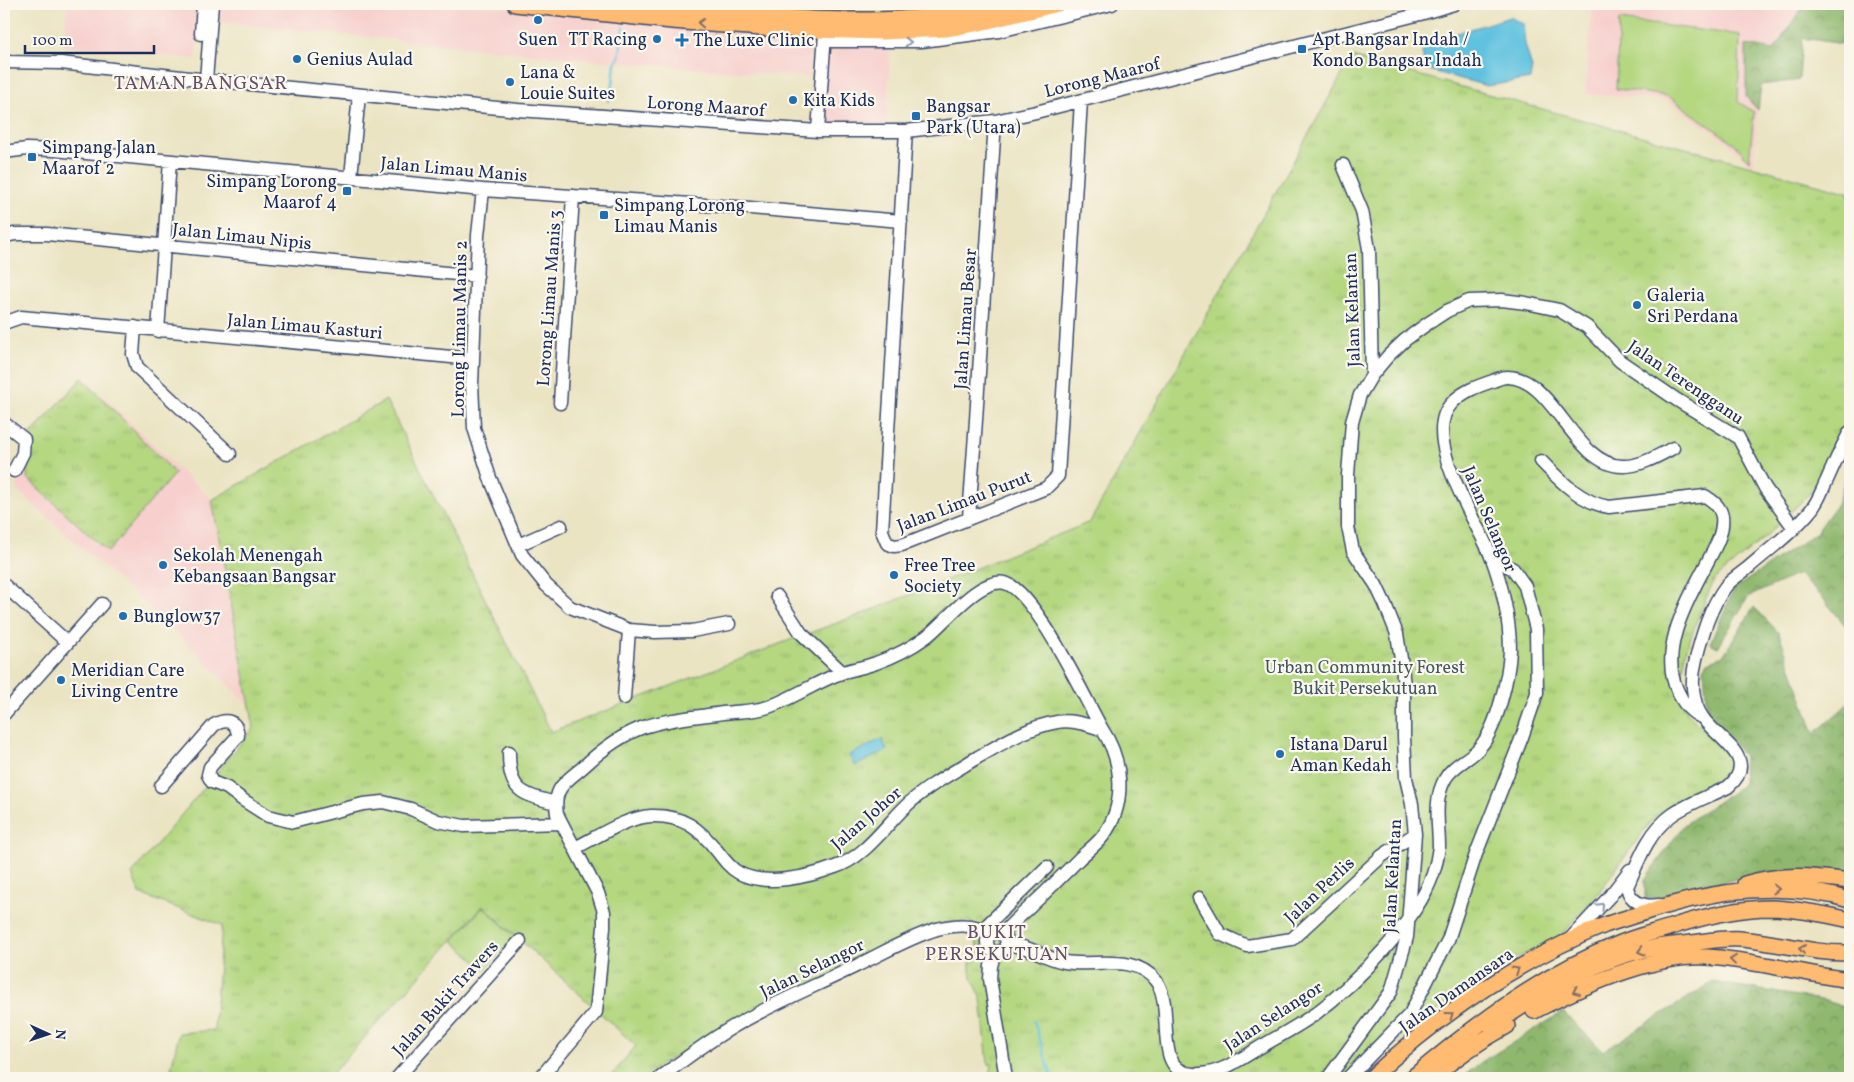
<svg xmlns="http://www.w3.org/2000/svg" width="1854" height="1082" viewBox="0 0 1854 1082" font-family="Vollkorn,serif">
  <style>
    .built { fill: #f7d0cd }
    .grass { fill: #b4d780; stroke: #68836f }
    .forest { fill: url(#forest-crowns); stroke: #557466 }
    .park { fill: url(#park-tufts); stroke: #68836f }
    .water { fill: #60c2df; stroke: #3e789e }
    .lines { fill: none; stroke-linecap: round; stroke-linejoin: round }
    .stream { stroke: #60c2df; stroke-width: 2.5 }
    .minor-casing { stroke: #3a4a6d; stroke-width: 15 }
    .major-casing { stroke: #3a4a6d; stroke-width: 18 }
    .minor { stroke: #fff; stroke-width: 12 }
    .major { stroke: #ffbb71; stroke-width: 15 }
    .oneway { stroke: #826e67 }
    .oneway2 { stroke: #8d97ae }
    .poi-dot { fill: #1f6fb2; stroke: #fbf7ec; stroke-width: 2 }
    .labels { text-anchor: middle; stroke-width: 4.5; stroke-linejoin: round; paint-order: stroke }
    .poi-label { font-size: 18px; fill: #1b2f5e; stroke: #fbf7ec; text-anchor: start }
    .street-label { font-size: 18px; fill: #1b2f5e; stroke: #fbf7ec }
    .park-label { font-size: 18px; fill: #415966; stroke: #fbf7ec }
    .neighbourhood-label { font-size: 19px; letter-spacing: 1px; fill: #63516b; stroke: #fbf7ec }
  </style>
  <defs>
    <pattern id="forest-crowns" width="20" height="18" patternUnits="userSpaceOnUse" patternTransform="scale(1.25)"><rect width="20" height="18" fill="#8fb86e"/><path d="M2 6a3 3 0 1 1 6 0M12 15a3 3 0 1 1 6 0" fill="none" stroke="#74965e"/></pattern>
    <pattern id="park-tufts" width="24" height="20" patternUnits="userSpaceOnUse" patternTransform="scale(1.25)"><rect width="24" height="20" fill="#b4d780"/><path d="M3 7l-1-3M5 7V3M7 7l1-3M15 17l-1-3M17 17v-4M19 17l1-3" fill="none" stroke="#9ab971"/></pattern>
  </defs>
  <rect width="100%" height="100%" fill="#fbf7ec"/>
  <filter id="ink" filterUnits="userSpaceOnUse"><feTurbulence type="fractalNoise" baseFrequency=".02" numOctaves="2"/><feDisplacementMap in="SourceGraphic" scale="10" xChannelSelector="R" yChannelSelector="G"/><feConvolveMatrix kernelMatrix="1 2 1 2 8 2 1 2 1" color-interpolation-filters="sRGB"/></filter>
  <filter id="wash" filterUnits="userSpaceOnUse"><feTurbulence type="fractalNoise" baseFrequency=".0096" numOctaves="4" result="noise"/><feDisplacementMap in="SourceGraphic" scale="20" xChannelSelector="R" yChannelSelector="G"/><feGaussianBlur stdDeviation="1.12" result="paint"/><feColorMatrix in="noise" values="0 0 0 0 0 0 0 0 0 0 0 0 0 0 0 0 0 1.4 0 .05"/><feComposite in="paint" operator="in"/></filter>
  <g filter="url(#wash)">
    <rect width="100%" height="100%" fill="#ebe4c3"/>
    <path class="built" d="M7,4h193l-4,55 -132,-13 3,-39z
      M218,4h247l347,31 -3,42 -206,-16 -386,-39z
      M1592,4h218l-11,8 -25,38 -28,-5v52l12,13 -5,58 -27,-27 -61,-41 -80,-6z
      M828,45h62l-3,83 -64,1z
      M82,377l130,123 38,207 -76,-77 -158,-141 12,-53z"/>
    <path class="grass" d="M1619,20l121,15 -2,67 16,10 -5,49 -14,-17 -67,-48 -52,-7z
      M483,907l32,30 -30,33 -32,-29z"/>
    <path class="forest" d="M1810,4h40v41l-48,-7 -3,42 -38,5 -3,25 -12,-13v-52l28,5 25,-38z
      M1850,464v167l-29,-35 -23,-22 -50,23 -30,50 -8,-4 24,-54 83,-57 20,-28z
      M1754,607l25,26 35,101 36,-32v173l-90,-3 -91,26h-24v-19l39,-54 59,-40 1,-29 -37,-45 -3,-43 4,-6 15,-6z
      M1713,982l114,19 23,9v68h-389l22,-17 80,-49 40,39z"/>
    <path class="park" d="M1352,57l498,136v222l-17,31 -19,43 -48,47 -52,44 -14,32 -13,36 -6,32 6,33 44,45v12l-6,10 -30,12 -41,25 -58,79 -38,43 -71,32 -133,107h-364l2,-14h-4l-7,-66 -11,-26v-9l10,-7 -10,-35 -35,4 -234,116 -42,25 -13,12h-37l27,-32 -153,-140 -155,172h-159l10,-45 35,-3 8,-105 -82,-31 -8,-20 122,-146 -42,-228 174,-100 165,332 244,-94 70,-25 225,-91z
      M82,378l93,95 -67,79 -81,-74 4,-44z"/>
    <path class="water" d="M1510,17l13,7 2,20 7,24 -2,11 -43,7 -62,-17 -3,-17 19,-14z
      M882,739l5,11 -32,16 -6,-11z"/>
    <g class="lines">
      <path class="stream" d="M608,101l4,-6 3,-32 4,-5 5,-31
        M1034,1021l18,57"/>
    </g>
  </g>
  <g filter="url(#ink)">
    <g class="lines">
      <defs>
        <path id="minor" d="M201,34l2,-30
          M825,41h97l77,-10 113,-27
          M4,62l57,1 137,16 320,31 300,21h88l89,-10 41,-9 384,-98 34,-10
          M206,80l6,-76
          M818,131l7,-97
          M906,131l-24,400 5,12 7,3 8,-1 144,-57 12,-12 23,-375
          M4,152l23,-3 27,1 429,40 267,18 151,13
          M1343,165l19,46 7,38 3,126
          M351,177l8,-82
          M483,190l-5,45 -6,149 2,44 16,50 32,77 24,30 24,22 59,23 26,2 37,-1 37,-7
          M4,236l11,-2h32l430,42
          M4,323l17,-6 452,42
          M135,327l-2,27 4,13 93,87
          M158,331l12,-170
          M560,403l13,-207
          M4,423l20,16 -1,14 -9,18
          M1541,461c18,19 41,42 68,46l96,-11c8,5 15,10 17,20 2,15 -6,30 -13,43 -20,39 -52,90 -31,133 5,11 12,20 23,25
          M969,518l7,-98 19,-299
          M518,545l43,-19
          M4,585l63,57
          M777,596l24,37 41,39
          M624,698l5,-68
          M4,714l98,-110
          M509,752c0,39 11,42 47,51
          M161,786l53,-61c13,-7 23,-4 24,11l-28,31 -2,8 4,7 15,6 16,12 25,16 25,6 70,-18 20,-2 28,7 27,12 26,5 97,-3
          M575,848c22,-11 52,-31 76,-32 32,-1 48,12 67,36 6,8 12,16 21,21 26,14 70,4 96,-6 28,-9 48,-38 68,-58 22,-22 49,-36 75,-52 25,-14 50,-30 79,-35 15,-3 30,3 45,7
          M1199,898l21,36 27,12 45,-7 90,-83 33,-22
          M1660,905c-15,2 -30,-2 -33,-18 11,-25 21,-55 45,-72 17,-12 38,-19 56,-28 33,-28 -11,-48 -25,-69 -12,-16 -12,-40 -7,-59 6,-24 14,-52 30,-73 6,-7 16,-13 23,-19 21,-18 45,-36 62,-57 7,-8 11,-20 16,-30 7,-16 14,-32 23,-48
          M984,928l63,-61
          M987 942a10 10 0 1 1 20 0a10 10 0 1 1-20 0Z
          M1569,940l41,-44 20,-26
          M1006,944c7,1 14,2 20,4 13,4 25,12 39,14 29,5 70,-9 91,19 20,26 -5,91 37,93 26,2 47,-15 69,-28 17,-10 36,-20 53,-32 41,-31 101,-91 118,-140 3,-9 5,-19 6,-27 0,-23 -6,-47 6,-68 8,-15 25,-19 35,-32 17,-19 29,-71 30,-97 0,-30 -8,-66 -19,-94 -14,-35 -72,-120 -39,-153 11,-12 26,-17 41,-22 5,-2 9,-4 13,-4 47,-2 67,88 116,89 17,1 36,-10 51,-18
          M995,952l-4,14 -1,13 16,99
          M1423,1034l-13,-20 38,-74 28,-86 46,-117 15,-44 -1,-64 -11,-43 -12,-17 -22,-12
          M397,1078l123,-137
          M540,1078l56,-66 8,-85v-15l-6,-19 -41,-79c-4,-26 7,-31 25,-46 17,-16 38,-32 59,-40 25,-9 55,-11 82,-15 14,-2 31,-1 45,-6 23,-8 45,-23 68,-32 13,-6 27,-7 40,-12 17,-6 35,-15 50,-26 19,-14 53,-60 79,-54 30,8 80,116 97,146 21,32 25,75 1,107 -7,9 -17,16 -25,24 -15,15 -30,30 -46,45 -10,10 -21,18 -30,30
          M660,1078c23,-18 46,-35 71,-50 40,-24 85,-42 127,-63 25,-12 52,-28 79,-36 19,-5 39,-6 55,5
          M1328,1078l63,-86 16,-55 8,-103 -3,-30 -6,-26 -2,-41v-49l-2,-23 -5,-31 -12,-30 -9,-19 -23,-34 -5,-24v-52l4,-53 8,-27 12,-20 16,-19 17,-16 22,-16 20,-13 22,-10 33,-1 24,3 33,7 28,17 33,34 57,39 61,37 27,51 29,40
          M1348,1078l62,-64"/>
        <path id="major" d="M515,4l157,17 103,8 108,3 63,-3 34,-6 78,-19
          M623,4c37,5 73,7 110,10 91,7 184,12 274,-10
          M1745,884c38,-11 67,-8 105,-3
          M1534,1011c47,-24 119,-57 173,-54 48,3 96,17 143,23
          M1492,1026c49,-33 103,-67 161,-78 12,-3 25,-3 38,-5 16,-2 33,-5 49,-4 37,3 73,15 110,14
          M1371,1078c68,-63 148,-118 234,-153 14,-5 29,-9 44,-14 66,-21 133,-31 201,-11
          M1412,1078c64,-54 130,-104 209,-135 15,-7 31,-10 47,-15 33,-11 68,-20 104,-20 27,1 52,6 78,12
          M1432,1078c23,-20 48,-37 75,-52"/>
      </defs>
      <use href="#minor" class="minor-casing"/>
      <use href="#major" class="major-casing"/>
      <use href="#minor" class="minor"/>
      <use href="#major" class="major"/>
    </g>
    <defs><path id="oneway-chevron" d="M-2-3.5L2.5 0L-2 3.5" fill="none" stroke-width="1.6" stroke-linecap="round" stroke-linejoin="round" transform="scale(1.25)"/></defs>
    <g class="oneway">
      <use href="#oneway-chevron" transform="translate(701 23) rotate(-176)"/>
      <use href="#oneway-chevron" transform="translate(1776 889) rotate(1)"/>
      <use href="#oneway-chevron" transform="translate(1802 949) rotate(-172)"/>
      <use href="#oneway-chevron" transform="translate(1641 951) rotate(164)"/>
      <use href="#oneway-chevron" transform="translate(1733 960) rotate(-173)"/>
      <use href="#oneway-chevron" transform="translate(1516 970) rotate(-31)"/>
      <use href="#oneway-chevron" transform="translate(1576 991) rotate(157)"/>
      <use href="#oneway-chevron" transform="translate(1450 1015) rotate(-36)"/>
    </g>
    <g class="oneway2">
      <use href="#oneway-chevron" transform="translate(908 42)"/>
      <use href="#oneway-chevron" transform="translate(1601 906) rotate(-47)"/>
    </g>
  </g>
  <g class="poi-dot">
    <circle cx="538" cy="20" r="5"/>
    <circle cx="657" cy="39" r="5"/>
    <path d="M679.5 32.5h5v5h5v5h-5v5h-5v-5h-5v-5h5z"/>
    <rect x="1297" y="44" width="10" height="10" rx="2.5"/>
    <circle cx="297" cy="59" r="5"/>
    <circle cx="510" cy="82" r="5"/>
    <circle cx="793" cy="100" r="5"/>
    <rect x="911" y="111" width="10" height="10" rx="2.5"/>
    <rect x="27" y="152" width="10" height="10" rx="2.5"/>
    <rect x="342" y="186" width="10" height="10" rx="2.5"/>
    <rect x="599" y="210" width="10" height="10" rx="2.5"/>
    <circle cx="1637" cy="305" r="5"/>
    <circle cx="163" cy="565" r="5"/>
    <circle cx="894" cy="575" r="5"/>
    <circle cx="123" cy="616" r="5"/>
    <circle cx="61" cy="680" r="5"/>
    <circle cx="1280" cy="754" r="5"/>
  </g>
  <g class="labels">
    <g class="poi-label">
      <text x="538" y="45" text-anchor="middle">Suen</text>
      <text x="647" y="45" text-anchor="end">TT Racing</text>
      <text x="1312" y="45">Apt Bangsar Indah /<tspan x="1312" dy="21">Kondo Bangsar Indah</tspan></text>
      <text x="693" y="46">The Luxe Clinic</text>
      <text x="307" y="65">Genius Aulad</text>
      <text x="520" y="78">Lana &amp;<tspan x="520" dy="21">Louie Suites</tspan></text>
      <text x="803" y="106">Kita Kids</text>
      <text x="926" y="112">Bangsar<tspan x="926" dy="21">Park (Utara)</tspan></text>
      <text x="42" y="153">Simpang Jalan<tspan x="42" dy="21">Maarof 2</tspan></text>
      <text x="337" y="187" text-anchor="end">Simpang Lorong<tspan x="337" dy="21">Maarof 4</tspan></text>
      <text x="614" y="211">Simpang Lorong<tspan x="614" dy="21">Limau Manis</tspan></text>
      <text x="1647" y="301">Galeria<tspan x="1647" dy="21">Sri Perdana</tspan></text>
      <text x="173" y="561">Sekolah Menengah<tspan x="173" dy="21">Kebangsaan Bangsar</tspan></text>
      <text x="904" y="571">Free Tree<tspan x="904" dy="21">Society</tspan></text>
      <text x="133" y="622">Bunglow37</text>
      <text x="71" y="676">Meridian Care<tspan x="71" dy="21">Living Centre</tspan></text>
      <text x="1290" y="750">Istana Darul<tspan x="1290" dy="21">Aman Kedah</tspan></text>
    </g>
    <g class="street-label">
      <text transform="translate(1102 77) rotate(-14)" y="6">Lorong Maarof</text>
      <text transform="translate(706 106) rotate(4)" y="6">Lorong Maarof</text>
      <text transform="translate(454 169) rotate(5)" y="6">Jalan Limau Manis</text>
      <text transform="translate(242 236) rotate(6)" y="6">Jalan Limau Nipis</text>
      <text transform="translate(549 298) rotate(-86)" y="6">Lorong Limau Manis 3</text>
      <text transform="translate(1352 310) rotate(-92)" y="6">Jalan Kelantan</text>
      <text transform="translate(965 319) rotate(-86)" y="6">Jalan Limau Besar</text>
      <text transform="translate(305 326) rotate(5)" y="6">Jalan Limau Kasturi</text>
      <text transform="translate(459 329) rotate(-89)" y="6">Lorong Limau Manis 2</text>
      <text transform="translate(1686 382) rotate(34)" y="6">Jalan Terengganu</text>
      <text transform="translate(964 501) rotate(-21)" y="6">Jalan Limau Purut</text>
      <text transform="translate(1490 519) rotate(67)" y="6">Jalan Selangor</text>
      <text transform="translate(866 818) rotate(-41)" y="6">Jalan Johor</text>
      <text transform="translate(1392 876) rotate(-87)" y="6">Jalan Kelantan</text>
      <text transform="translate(1319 890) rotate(-43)" y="6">Jalan Perlis</text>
      <text transform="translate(812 968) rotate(-26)" y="6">Jalan Selangor</text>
      <text transform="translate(1456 990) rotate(-35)" y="6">Jalan Damansara</text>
      <text transform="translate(445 998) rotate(-48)" y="6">Jalan Bukit Travers</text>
      <text transform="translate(1273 1016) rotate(-33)" y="6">Jalan Selangor</text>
    </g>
    <g class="park-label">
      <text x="1365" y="673">Urban Community Forest<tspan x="1365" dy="21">Bukit Persekutuan</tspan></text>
    </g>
    <g class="neighbourhood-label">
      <text x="201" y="89">TAMAN BANGSAR</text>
      <text x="997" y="938">BUKIT<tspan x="997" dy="22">PERSEKUTUAN</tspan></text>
    </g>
  </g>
  <rect width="1854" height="1082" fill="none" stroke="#fbf7ec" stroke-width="20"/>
  <g transform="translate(48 1034) rotate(93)" stroke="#fbf7ec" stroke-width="4" paint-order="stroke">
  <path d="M0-4L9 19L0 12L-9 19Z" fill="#1b2f5e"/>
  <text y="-8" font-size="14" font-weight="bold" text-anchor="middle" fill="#1b2f5e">N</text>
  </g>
  <path d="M25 45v8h129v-8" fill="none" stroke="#1b2f5e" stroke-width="2.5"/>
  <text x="32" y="45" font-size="15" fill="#1b2f5e" stroke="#fbf7ec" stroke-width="4" paint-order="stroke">100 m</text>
</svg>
